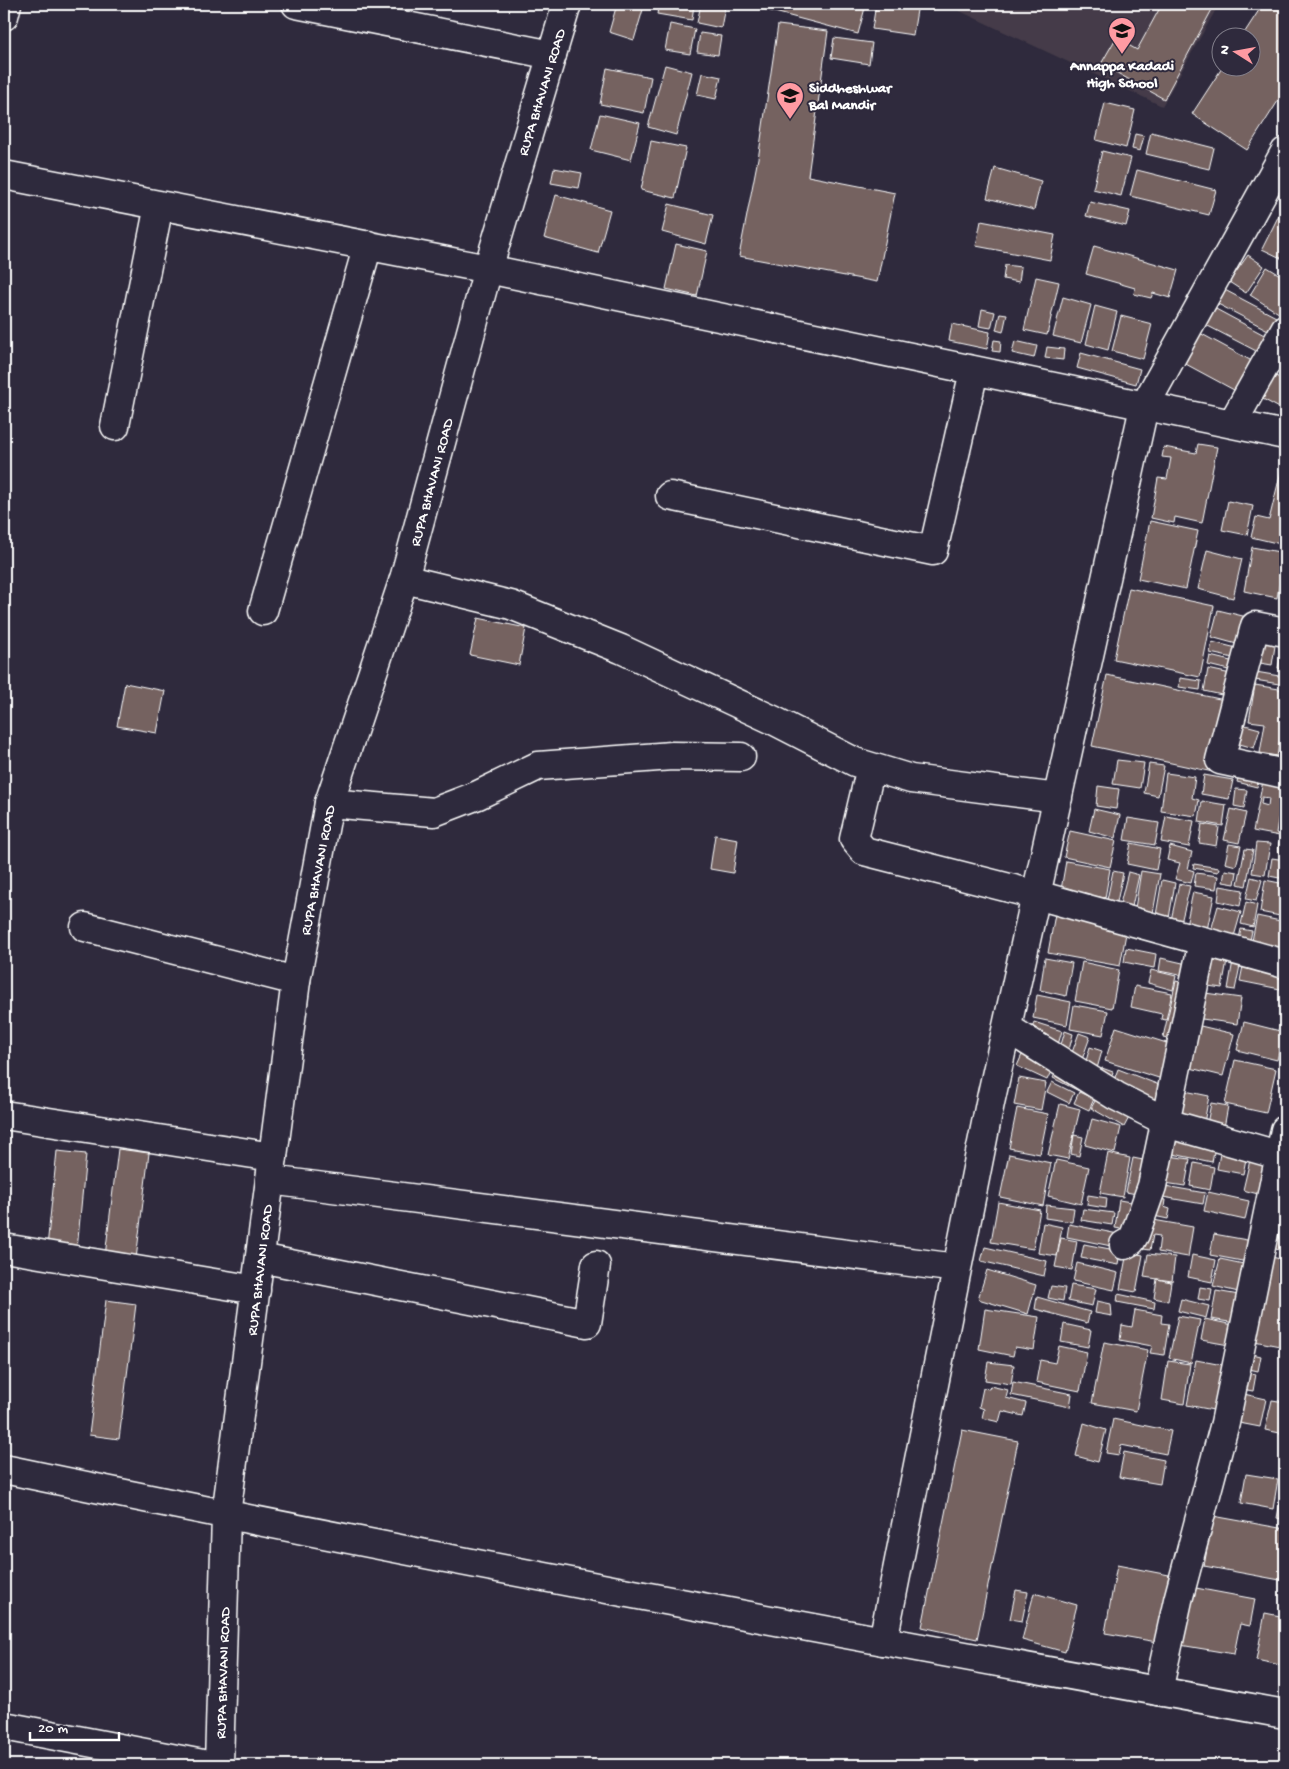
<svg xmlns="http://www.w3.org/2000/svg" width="1289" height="1769" viewBox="0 0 1289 1769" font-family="'Gochi Hand',sans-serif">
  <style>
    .built { fill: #443b48 }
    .building { fill: #746261; stroke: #fff; fill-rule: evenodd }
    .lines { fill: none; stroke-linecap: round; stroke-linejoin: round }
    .street-casing { stroke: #fff; stroke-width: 31 }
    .secondary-casing { stroke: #fff; stroke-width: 31 }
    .street { stroke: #2f2a3d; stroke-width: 28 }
    .secondary { stroke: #2f2a3d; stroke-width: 28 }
    .labels { text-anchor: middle; stroke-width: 4; stroke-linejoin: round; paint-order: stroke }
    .poi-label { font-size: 15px; font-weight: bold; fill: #fff; stroke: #2f2a3d }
    .street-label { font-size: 15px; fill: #fff; stroke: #2f2a3d }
  </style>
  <rect width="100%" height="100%" fill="#2f2a3d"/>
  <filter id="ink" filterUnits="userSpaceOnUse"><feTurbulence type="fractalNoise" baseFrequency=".02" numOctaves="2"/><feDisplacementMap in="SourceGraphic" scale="10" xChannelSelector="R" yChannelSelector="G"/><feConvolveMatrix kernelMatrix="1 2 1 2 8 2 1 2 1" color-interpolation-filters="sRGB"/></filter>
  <g filter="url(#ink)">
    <path class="built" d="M945,4h274l-57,102z"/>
    <path class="building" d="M617,4l27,2 -10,34 -25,-8z
      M659,4h35l-2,16 -35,-6z
      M701,4l24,2 -4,22 -24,-5z
      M744,4h122l-8,30z
      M876,4h42l-5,31 -41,-6z
      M1162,4h53l-51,95 -63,-35 15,-26 21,12z
      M1263,4h18l4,3v83l-38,60 -55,-36 30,-46h30v-30h-11z
      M670,24l25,5 -5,25 -25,-4z
      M778,25l50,6 -20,145 87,17 -18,89 -138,-26 20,-103z
      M700,33l21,3 -3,19 -21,-3z
      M834,38l38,5 -3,21 -38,-6z
      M665,65l27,7 -16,63 -28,-8z
      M607,68l44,9 -7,36 -44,-9z
      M702,73l19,4 -5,22 -19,-4z
      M1105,103l30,7 -9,38 -30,-8z
      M600,114l40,9 -9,37 -40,-10z
      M1151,132l63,16 -5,21 -63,-15z
      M1135,134l9,2 -4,15 -8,-2z
      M651,141l35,7 -11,50 -34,-8z
      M1102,151l29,7 -10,38 -28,-7z
      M554,168l28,5 -3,15 -28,-5z
      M995,168l46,13 -7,29 -47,-12z
      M1137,170l79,20 -7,25 -79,-19z
      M556,195l54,15 -12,43 -54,-15z
      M1090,202l40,9 -4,15 -40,-10z
      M669,204l44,11 -7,29 -44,-12z
      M1282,209l3,1v50l-23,-11z
      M981,221l74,14 -5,25 -74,-14z
      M676,244l31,7 -10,45 -31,-7z
      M1094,246l84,24 -8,28 -17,-5 -2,5 -17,-4 1,-6 -49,-14z
      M1248,255l16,11 -18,27 -17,-11z
      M1005,265l16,2 -2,15 -16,-3z
      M1267,267l18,11v39l-35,-22z
      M1036,277l23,5 -12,53 -23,-5z
      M1223,289l53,28 -6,14 -54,-28z
      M1063,297l28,8 -10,38 -28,-7z
      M1095,306l22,6 -9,38 -22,-6z
      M1214,308l54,29 -8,16 -54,-28z
      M982,309l13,3 -4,16 -12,-2z
      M1000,313l7,1 -4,18 -7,-2z
      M1121,316l31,8 -9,35 -31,-8z
      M952,324l38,8 -3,17 -38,-8z
      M1198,332l65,35 -16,30 -65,-35z
      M994,340l7,1 -1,11 -8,-1z
      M1015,341l22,5 -3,12 -22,-5z
      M1047,347l17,2 -1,11 -18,-2z
      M1285,352v20l-8,-5z
      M1081,353l59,16 -4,15 -59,-16z
      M1274,375l11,6v30l-24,-13z
      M1198,444l19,3 -15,76 -27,-6 -1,6 -23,-5 7,-40 9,1 4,-21 -9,-1 2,-10 32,6z
      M1285,455v90l-34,-8 5,-20 13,3z
      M1228,501l25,5 -6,29 -25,-5z
      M1150,521l48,10 -12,58 -48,-10z
      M1252,547l33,6 -8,45 -33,-7z
      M1207,550l35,9 -9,39 -35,-9z
      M1129,588l85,18 -14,71 -86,-18z
      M1218,610l33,8 -7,28 -33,-9z
      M478,618l48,10 -7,37 -49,-10z
      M1259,630l18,3 -5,32 -18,-3z
      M1285,636v34l-7,-2z
      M1212,642l33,8 -2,10 -33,-7z
      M1210,656l33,8 -2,9 -33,-8z
      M1208,669l32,7 -5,22 -31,-7z
      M1256,672l29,5v8l-30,-5z
      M1107,675l122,26 -16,71 -121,-26z
      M1180,678l21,3 -1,9 -21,-3z
      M125,683l40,8 -8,42 -40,-7z
      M1255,685l30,5v37l-3,-1 -5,30 -17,-3 5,-30 -16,-2z
      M1234,722l26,7 -6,19 -25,-7z
      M1117,760l27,3 -4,25 -27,-4z
      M1149,764l15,2 -6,30 -14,-3z
      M1240,768l20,6 -3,13 -20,-5z
      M1166,773l29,4 -3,21 7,2 -3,16 -35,-5z
      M1204,775l29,5 -4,19 -28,-5z
      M1264,776l21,4v57l-32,-6zM1262,797l7,1 -1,8 -7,-2zM1279,814l5,1 -4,19 -4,-1z
      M1098,786l21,3 -3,20 -20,-3z
      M1236,789l11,1 -3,18 -10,-2z
      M1202,801l24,4 -3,21 -24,-4z
      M1094,809l26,6 -5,23 -26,-7z
      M1231,809l15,4 -7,30 -15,-3z
      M1166,816l28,5 -5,26 -28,-5z
      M1128,818l31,5 -4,22 -31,-5z
      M1202,824l17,3 -3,19 -17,-3z
      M1070,831l46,10 -6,26 -46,-10z
      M715,835l23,4 -5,34 -23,-4z
      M1279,842l6,1v10l-7,-1z
      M1131,843l29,6 -4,21 -29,-6z
      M1256,843l14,1 -5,31 -13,-2z
      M1229,844l12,2 -5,20 -11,-3z
      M1170,846l22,6 -4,17 6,2 -3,12 -16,-4 5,-16 -13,-3z
      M1245,849l8,1 -7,36 -8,-2z
      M1272,858l13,2v19l-16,-3z
      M1066,861l44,8 -5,29 -44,-8z
      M1194,864l25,4 -1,4 -25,-4z
      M1225,870l12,2 -2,12 -12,-2z
      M1113,871l10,2 -6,29 -10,-2z
      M1141,871l19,3 -9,50 -18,-3z
      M1128,872l11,3 -8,36 -12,-3z
      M1196,873l22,3 -2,13 -22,-3z
      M1251,877l11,3 -6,21 -10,-2z
      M1162,880l13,3 -7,41 -13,-3z
      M1265,880l20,4v33l-25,-5z
      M1179,884l11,2 -11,45 -10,-2z
      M1220,886l23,4 -3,16 -22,-5z
      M1193,892l21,4 -7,34 -21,-5z
      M1246,902l11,3 -4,22 -12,-3z
      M1218,906l23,6 -10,35 -23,-6z
      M1055,914l72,14 -7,38 -72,-13z
      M1257,916l28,6v36l-35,-7z
      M1241,929l11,2 -4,18 -11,-1z
      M1126,948l30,6 -2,14 -30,-6z
      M1207,951l21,4 -6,33 -21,-3z
      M1234,955l8,1 -7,34 -7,-1z
      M1045,958l27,5 -6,33 -26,-6z
      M1161,958l26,6 -2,12 -26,-5z
      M1244,961l41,8v21l-45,-9z
      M1082,962l37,8 -7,38 -37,-7z
      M1151,970l25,6 -3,14 -25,-7z
      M1176,981l17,4 -13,56 -17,-4z
      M1135,986l37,7 -6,27 -5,-1 1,-5 -31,-7z
      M1198,992l43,6 -4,26 -42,-6z
      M1037,995l34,7 -4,23 -34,-7z
      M1074,1005l34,6 -5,24 -33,-6z
      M1034,1022l28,9 -5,17 -28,-9z
      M1244,1022l40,10 -7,28 -40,-10z
      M1192,1024l42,10 -11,42 -41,-10z
      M1116,1027l57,18 -11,34 -57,-18z
      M1065,1031l8,3 -6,24 -9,-3z
      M1079,1033l11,4 -10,28 -11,-4z
      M1090,1047l12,4 -6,21 -12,-4z
      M1025,1048l30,15 -8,17 -30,-14z
      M1235,1060l41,9 -10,44 -41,-9z
      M1059,1066l28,14 -6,12 -28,-14z
      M1102,1068l11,4 -6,16 -11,-4z
      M1118,1069l44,17 -9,22 -43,-17z
      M1019,1078l27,5 -5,27 -27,-5z
      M1052,1082l22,11 -5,10 -22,-11z
      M1180,1090l29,6 -5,27 -29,-6z
      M1079,1092l15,7 -5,11 -15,-7z
      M1099,1094l33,18 -8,15 -33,-19z
      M1211,1103l17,3 -4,22 -17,-4z
      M1060,1104l20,5 -12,50 -20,-4z
      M1017,1108l31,6 -8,40 -31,-6z
      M1092,1119l29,8 -6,26 -30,-8z
      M1178,1130l39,8 -5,24 -39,-8z
      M1074,1135l9,2 -4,19 -8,-2z
      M118,1149l31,4 -13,106 -31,-3z
      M1221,1149l26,5 -4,20 -26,-5z
      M57,1151l29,3 -9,96 -30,-3z
      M1108,1153l22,5 -7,39 -23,-4z
      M1009,1154l42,9 -8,43 -43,-9z
      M1162,1155l28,4 -5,27 -27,-4z
      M1133,1158l20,4 -6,34 -21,-4z
      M1056,1160l33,7 -8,37 -33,-8z
      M1250,1160l15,4 -7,30 -15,-4z
      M1194,1163l20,4 -4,23 -20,-4z
      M1165,1186l40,7 -2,11 -40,-7z
      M1208,1192l41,9 -4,19 -41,-9z
      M1088,1195l19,3 -1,10 -19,-3z
      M1153,1197l12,3 -1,7 6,2 -2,10 -19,-4z
      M1119,1200l18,3 -4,28 -18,-3z
      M998,1202l42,8 -7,39 -42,-7z
      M1046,1205l28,3 -2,14 -27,-4z
      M1083,1209l31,4 -2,12 -31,-5z
      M1142,1218l51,9 -5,30 -30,-5 2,-16 -7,-1 -3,15 -13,-2z
      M1043,1223l19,4 -5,29 -19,-3z
      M1069,1224l54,11 -2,13 -54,-11z
      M1269,1233l16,4v14l-19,-4z
      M1214,1234l44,8 -5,21 -43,-8z
      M1061,1238l16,3 -5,29 -17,-3z
      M1084,1244l36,7 -2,14 -37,-7z
      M985,1247l62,14 -3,15 -63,-15z
      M1127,1252l16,3 -7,37 -16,-3z
      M1148,1254l27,3 -3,24 -28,-4z
      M1192,1255l24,5 -4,22 -24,-5z
      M1267,1256l18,4v87l-36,-7z
      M1220,1259l33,7 -6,28 -34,-8z
      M1077,1263l41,10 -4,17 -41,-9z
      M987,1270l49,15 -8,29 -50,-15z
      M1157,1279l14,3 -3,19 -14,-3z
      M1071,1285l25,4 -4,17 -24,-5z
      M1051,1286l14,2 -2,13 -15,-3z
      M1200,1287l12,2 -2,12 -12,-2z
      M1216,1291l23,4 -4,28 -24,-4z
      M1118,1294l37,8 -1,7 -37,-7z
      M1037,1297l53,15 -3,11 -52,-14z
      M1181,1299l28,7 -3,12 -28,-7z
      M106,1300l30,4 -17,135 -30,-4z
      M1097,1301l14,3 1,12 -17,-3z
      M985,1309l54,8 -5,33 -19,-3 -2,9 -34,-7z
      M1135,1310l27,5 -1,8 8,1 -5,31 -14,-2 2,-7 -32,-6 2,-15 10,2z
      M1178,1316l22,4 -9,43 -22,-5z
      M1205,1319l28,6 -4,20 -28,-5z
      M1064,1324l27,6 -3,17 -27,-5z
      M1104,1342l44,8 -12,61 -44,-8z
      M1059,1346l28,6 -7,39 -44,-9 4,-22 15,3z
      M1244,1352l17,4 -3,15 -18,-4z
      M1196,1360l37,7 -9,45 -37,-7z
      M1168,1361l22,3 -6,40 -22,-4z
      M988,1362l26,3 -3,19 -26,-4z
      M1240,1371l16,3 -3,17 -17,-3z
      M1013,1382l59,12 -2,13 -59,-12z
      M990,1386l18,4 -2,8 20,5 -3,13 -21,-5 -3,11 -17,-4 2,-9 -5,-2 4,-19 6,1z
      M1235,1392l31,7 -6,28 -31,-6z
      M1272,1400l13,2v32l-20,-4z
      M1113,1419l58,12 -5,23 -45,-9 -2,10 -13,-2z
      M1084,1423l22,7 -8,32 -22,-6z
      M962,1430l56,11 -41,198 -55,-12z
      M1124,1452l40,8 -4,24 -41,-7z
      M1246,1474l32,5 -5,30 -32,-6z
      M1285,1477v43l-8,-2z
      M1213,1516l72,13v23l-5,28 -76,-14z
      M1117,1565l52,10 -12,67 -52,-9z
      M1185,1586l70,13 -5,27 -10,-2 -6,30 -60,-10z
      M1016,1590l12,2 -6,29 -12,-2z
      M1034,1593l43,12 -12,47 -43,-12z
      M1265,1613l20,4v49l-29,-6z"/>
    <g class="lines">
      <defs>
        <path id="street" d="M296,4l256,51
          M4,16l3,-12
          M4,175l484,94 797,166
          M1232,424l53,-95
          M115,426l44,-221
          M670,496l263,55 41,-180
          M404,579l107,26 110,44 152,71 82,42 56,17 147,19
          M263,611l105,-366
          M1285,632l-30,-6 -35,134 65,14
          M871,767l-17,72 10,12 173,44 248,69
          M329,803l105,9 44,-17 60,-29 134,-10 69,1
          M85,927l211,54
          M1007,1028l109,68 57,29 112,32
          M4,1115l269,42
          M270,1180l687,88
          M1124,1245l7,-4 4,-7 17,-48 51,-245
          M4,1248l252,42
          M260,1258l327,65 9,-58
          M883,1641l107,-538 154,-696 141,-255
          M1158,1691l20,-91 47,-177 60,-293
          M4,1726l204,39"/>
        <path id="secondary" d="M4,1469c426,89 853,168 1281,245
          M219,1765l7,-250 70,-534 33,-178 75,-224 84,-310 79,-265"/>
      </defs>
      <use href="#street" class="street-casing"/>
      <use href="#secondary" class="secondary-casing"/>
      <use href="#street" class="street"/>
      <use href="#secondary" class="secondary"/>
    </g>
  </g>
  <defs>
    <symbol id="school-pin" viewBox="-11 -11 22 30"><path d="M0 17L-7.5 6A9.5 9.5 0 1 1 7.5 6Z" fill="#ff9aa2" stroke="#2f2a3d"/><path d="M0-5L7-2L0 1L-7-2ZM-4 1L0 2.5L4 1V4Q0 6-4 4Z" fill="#111"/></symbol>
  </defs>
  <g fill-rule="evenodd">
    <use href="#school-pin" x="1106" y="15" width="32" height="43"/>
    <use href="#school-pin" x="774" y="80" width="32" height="43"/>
  </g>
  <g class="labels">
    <g class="poi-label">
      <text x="1122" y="70">Annappa Kadadi<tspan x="1122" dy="17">High School</tspan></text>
      <text x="809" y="92" text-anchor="start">Siddheshwar<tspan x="809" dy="17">Bal Mandir</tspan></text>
    </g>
    <g class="street-label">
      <text transform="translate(541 92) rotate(-73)" y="5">RUPA BHAVANI ROAD</text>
      <text transform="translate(431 482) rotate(-75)" y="5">RUPA BHAVANI ROAD</text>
      <text transform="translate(317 870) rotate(-79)" y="5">RUPA BHAVANI ROAD</text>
      <text transform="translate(259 1270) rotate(-83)" y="5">RUPA BHAVANI ROAD</text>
      <text transform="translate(222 1673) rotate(-88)" y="5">RUPA BHAVANI ROAD</text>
    </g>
  </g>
  <rect width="1289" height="1769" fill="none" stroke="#2f2a3d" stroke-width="20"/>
  <rect x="10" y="10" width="1269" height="1749" fill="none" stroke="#fff" stroke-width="2" filter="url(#ink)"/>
  <g transform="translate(1236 52) rotate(281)"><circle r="24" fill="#2f2a3d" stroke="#827f8b"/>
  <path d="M0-4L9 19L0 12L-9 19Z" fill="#ff9aa2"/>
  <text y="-8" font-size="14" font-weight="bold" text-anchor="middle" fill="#ffffff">N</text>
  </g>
  <path d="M30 1732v8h89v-8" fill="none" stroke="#ffffff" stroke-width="2.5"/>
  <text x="38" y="1732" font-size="15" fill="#ffffff" stroke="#2f2a3d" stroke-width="4" paint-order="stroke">20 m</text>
</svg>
